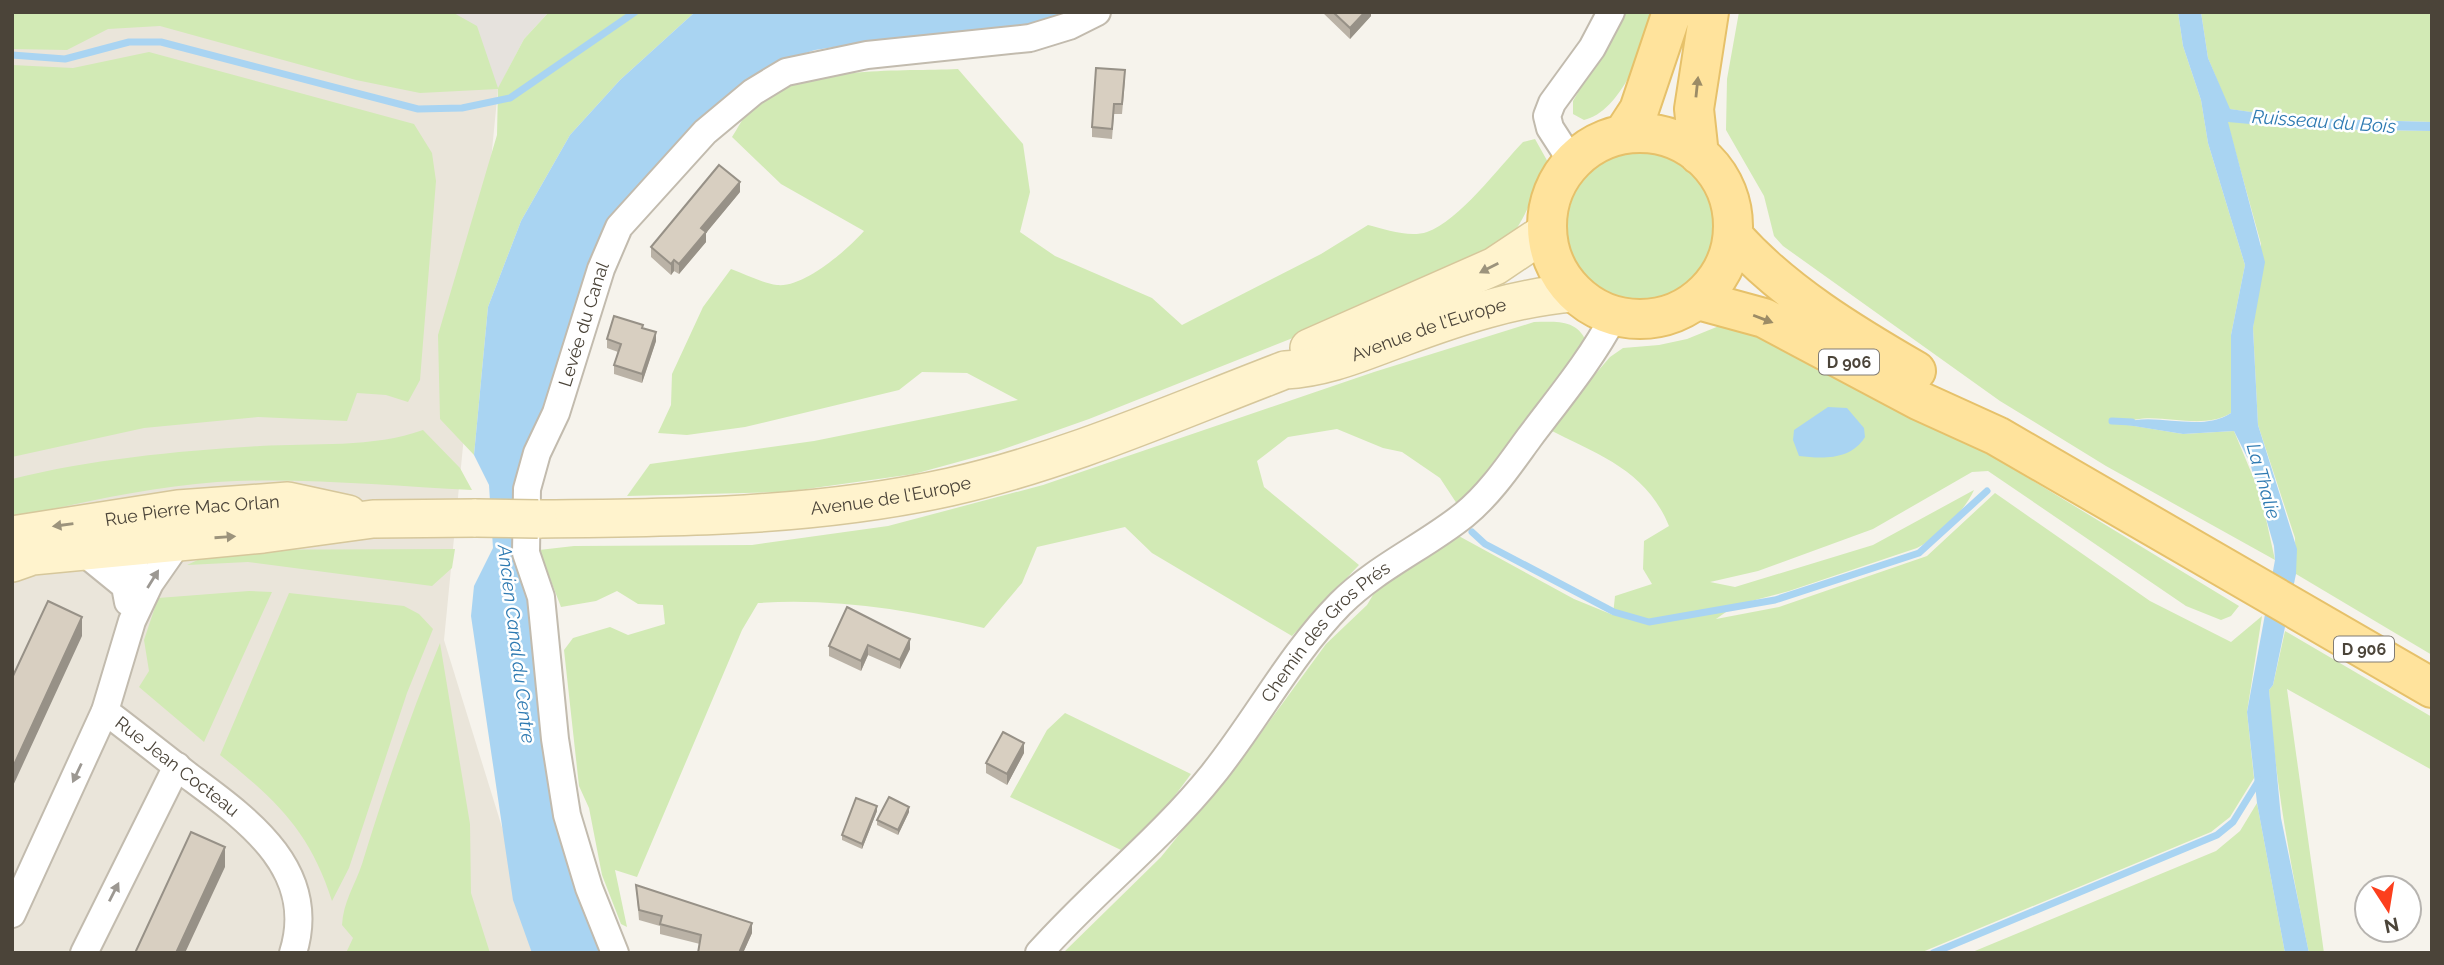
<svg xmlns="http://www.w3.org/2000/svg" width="2444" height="965" viewBox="0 0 2444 965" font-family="Raleway,sans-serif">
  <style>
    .residential { fill: #eae5da }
    .industrial { fill: #e6e2dd }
    .green { fill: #d2eab5 }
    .water { fill: #a9d4f2 }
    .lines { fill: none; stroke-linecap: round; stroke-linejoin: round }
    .stream { stroke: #a9d4f2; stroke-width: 7 }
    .street-casing { stroke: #c2bbae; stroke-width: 30 }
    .secondary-casing { stroke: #d6c79b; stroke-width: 40 }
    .primary-casing { stroke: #e6c16a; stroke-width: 42 }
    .street { stroke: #fff; stroke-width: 26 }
    .secondary { stroke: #fff3cd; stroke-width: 37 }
    .primary { stroke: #ffe39c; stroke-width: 38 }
    .secondary-bridge-casing { stroke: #d6c79b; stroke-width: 40; stroke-linecap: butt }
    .secondary-bridge { stroke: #fff3cd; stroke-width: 37 }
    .wall { fill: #bab2a6 }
    .shaded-wall { fill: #979187 }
    .building { fill: #d8cfc1; stroke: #979187; stroke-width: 2 }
    .oneway { fill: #9c8c66 }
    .oneway2 { fill: #9c937c }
    .oneway3 { fill: #9c9892 }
    .labels { text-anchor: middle; stroke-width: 5; stroke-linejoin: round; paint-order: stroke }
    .shield { fill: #fff; stroke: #817c74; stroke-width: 2 }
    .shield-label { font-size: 16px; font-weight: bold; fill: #4b4439 }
    .street-label { font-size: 18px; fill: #4b4439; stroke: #fff }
    .water-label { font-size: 19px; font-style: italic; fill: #2e7ab2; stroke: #fff }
  </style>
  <rect width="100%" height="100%" fill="#f6f3ec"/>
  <path class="residential" d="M12,12h249l237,77 -54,551 97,313h-529z"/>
  <path class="industrial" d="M158,12h391l-25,27 -26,50z"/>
  <path class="green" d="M12,12h440l25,14 21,62 26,-49 25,-27h146l-75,68 -50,55 -49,86 -33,86 -14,148 -34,-36 -2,-84 59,-200 1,-46 -78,4 -64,-13 -196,-54 -52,3 -41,21 -55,-1z
    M1624,12h32c-11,34 -35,100 -72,108l-11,-6v-13z
    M1739,12h439l5,34 18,54 7,43 37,122 -14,70v78c-33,20 -77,-5 -109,11l61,10 51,-3 27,65 14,64 -169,-94 -106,-65 -217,-155 -9,-10 -10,-40 -38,-66 1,-51z
    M2201,12h231v110l-138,-4 -65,-9 -21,-51z
    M149,52l265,72 18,29 4,28 -16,199 -12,22 -22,-7 -29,-2 -10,28 -89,-4 -114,11 -132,29v-392l61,3z
    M958,69l65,75 7,48 -10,40 35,24 97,42 30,27 139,-71 47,-29c17,4 41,13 59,7 32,-11 72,-65 96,-90l12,-3 14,25c-14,25 -22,53 -40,75l-143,70 -277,110 -91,32 -84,23 -129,18 -158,4 23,-32 164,-23 204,-41 -51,-27 -45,-1 -23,18 -154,37 -58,8 -29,-2 13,-28 1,-31 31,-67 28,-38c14,5 31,14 46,16 27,3 70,-35 87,-54l-83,-47 -49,-47c6,-9 11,-20 18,-27 48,-46 146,-38 208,-41z
    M2227,121l78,8 127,2v524l-136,-81 -1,-36 -37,-113 -5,-97 8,-84z
    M1567 227a75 75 0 1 1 150 0a75 75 0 1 1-150 0Z
    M1534,322c22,0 42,-3 52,19l-111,149 -16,17 -19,-29 -38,-26 -19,-4 -46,-19 -49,8 -31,24 7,26 95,78 -67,71 -140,-83 -27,-26 -88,20 -15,36 -38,45c-74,-18 -149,-30 -226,-25l-16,27 -105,247 -22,-7 12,57 -6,-3 -19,-49 -13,-67 -10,-22 -15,-136 9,-12 37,-11 18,8 37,-11 -2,-19 -25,-1 -21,-13 -21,10 -35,6 -22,-57 35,-4 178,-1 136,-19 155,-41 331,-113z
    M1724,324l17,1 182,89 316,192 -8,10 -10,4 -35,-14 -198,-135 -16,1 -99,57 -115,42 -48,11 25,5 138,-42 101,-55c-10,22 -36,47 -57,58l-128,43 -53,14 -20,14 63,-12 148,-51 68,-63 155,108 81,41 31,-26 -15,96 7,66 -24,39 -19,15 -291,121h-857l98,-96 97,-120 68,-93 41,-39 12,-20 78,-50 117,64 39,16 2,-19 37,-12 -9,-15 1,-28 25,-15c-23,-56 -70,-71 -121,-97l62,-72 13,-9 36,-3 28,-6z
    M423,430l37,38 12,22c-82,-4 -173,-13 -255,-8 -69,5 -137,21 -205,36v-39c80,-20 165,-28 248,-33 52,-3 114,2 163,-16z
    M455,549l-3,19 -20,18 -184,-24 -61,3 32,-15z
    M249,591l23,1 -68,150 -65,-55 10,-16 -5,-31 14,-42z
    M289,593l115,13 15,8 14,15 -26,64 -58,175 -17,33c-22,-70 -57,-102 -112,-146z
    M2285,631l147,86v53l-145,-81 37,264h-15c-19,-91 -34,-169 -40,-263l4,-5z
    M440,643l30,181 1,69 19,60h-144l7,-15 -11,-13c1,-23 13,-40 20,-61 23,-75 48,-148 78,-221z
    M1065,713l126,61 -26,35 -44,41 -111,-53 37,-67z
    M2257,803l28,150h-315l246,-102 24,-20z"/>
  <path class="water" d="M695,12h387l-25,12 -203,20 -39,6 -34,11 -108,87 -107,213 -51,126 91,466h-74l-19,-53 -42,-284 3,-30 19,-38 -4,-63 -15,-30 14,-148 33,-86 49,-86 50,-55z
    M2178,12h23l7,46 22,51 64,9 138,4v9l-127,-2 -77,-7 37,140 -12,66 5,97 39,124 -1,25 -23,111 -4,5 12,128 28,135h-24l-28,-150 -10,-91 28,-152 -1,-14 -24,-83 -16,-32 -51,3 -62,-10c33,-14 78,10 110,-11v-78l14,-70 -37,-122 -7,-43 -18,-54z
    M1828,407l19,1 17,20 1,9c-14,23 -42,22 -66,19l-6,-16 1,-10z"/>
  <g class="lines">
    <path class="stream" d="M12,55l53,4 64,-17h32l257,67 44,-1 48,-10 125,-86
      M2112,421l20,1
      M1472,532l13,12 129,68 35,10 126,-22 144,-47 68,-62
      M1933,953l284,-118 16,-13 26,-42"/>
    <defs>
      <g id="street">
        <path d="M1572,162l-22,-34 -3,-12 5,-13 40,-55 19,-36"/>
        <path d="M82,551l43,35 3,16"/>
        <path d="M125,586l16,-41 10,-10"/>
        <path id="s1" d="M105,711c29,22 57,44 85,66 58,43 129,93 103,176"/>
        <path d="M12,914l93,-203 27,-90 18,-38 30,-43"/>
        <path d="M84,953l93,-187"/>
        <path id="s2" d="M615,953l-26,-65 -22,-73 -12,-76 -14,-142 -15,-44 1,-64 10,-36 19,-40 45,-144 18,-42 86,-95 48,-40 33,-20 81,-17 163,-17 39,-12 28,-14"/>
        <path id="s3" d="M1039,953c55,-62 122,-114 174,-179 44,-55 77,-119 127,-170 37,-37 84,-57 124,-89 26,-21 46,-51 65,-77 30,-40 62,-78 85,-122"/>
      </g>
      <g id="secondary">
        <path d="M1309,348l186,-82 51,-34"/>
        <path id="s4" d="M538,519c139,-1 276,-2 412,-32 115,-26 225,-75 335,-117 42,-2 79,-19 118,-33 54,-20 114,-40 171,-44"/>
        <path id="s5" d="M12,535l166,-26 110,-8 60,13"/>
        <path d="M12,563l20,-7 231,-22 110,-15 103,-1"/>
      </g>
      <path id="primary" d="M1624,133l15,-23 33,-98
        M1547 226a93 93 0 1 1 186 0a93 93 0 1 1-186 0Z
        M1699,155l-5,-46 15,-97
        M1734,237c49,55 118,97 182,134
        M1698,300l66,18 156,83 77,35 435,252"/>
    </defs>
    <use href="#street" class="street-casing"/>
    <use href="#secondary" class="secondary-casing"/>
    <use href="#primary" class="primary-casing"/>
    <use href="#street" class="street"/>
    <use href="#secondary" class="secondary"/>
    <use href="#primary" class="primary"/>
    <defs>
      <path id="secondary-bridge" d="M476,518l62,1"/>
    </defs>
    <use href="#secondary-bridge" class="secondary-bridge-casing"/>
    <use href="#secondary-bridge" class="secondary-bridge"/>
  </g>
  <path class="wall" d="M1322,12h49v4l-21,23z
    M1125,80l-3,34h-8l-2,25 -20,-2v-10z
    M740,192l-34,41v9l-27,32 -5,-3 -3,4 -20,-18v-10z
    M643,328l13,13 -14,42 -28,-9v-9l4,-13 -11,-4v-9z
    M847,607l63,42 -10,20 -32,-14 -7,16 -32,-15v-10z
    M1024,753l-17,32 -21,-12v-10z
    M877,811l-15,38 -20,-9v-5z
    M909,812l-11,23 -21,-10v-5z
    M636,885l116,48 -9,20h-45l2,-9 -40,-10v-8l-21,-6z"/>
  <path class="shaded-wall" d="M1365,12h6v4l-21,23v-11z
    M740,182v10l-34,41v9l-27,32v-10l22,-36z
    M674,260v11l-3,4v-11z
    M656,332v9l-14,42v-9z
    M82,617v19l-70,152v-19z
    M910,639v10l-10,20v-9z
    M868,645v10l-7,16v-10z
    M1024,743v10l-17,32v-11z
    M877,806v5l-15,38v-5z
    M909,807v5l-11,23v-5z
    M225,847v20l-40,86h-9z
    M752,923v10l-9,20h-4z"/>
  <path class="building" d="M1333,12h32l-15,16z
    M1096,68l29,2 -3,34h-8l-2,25 -20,-2z
    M719,165l21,17 -39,46 5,4 -27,32 -5,-4 -3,4 -20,-17z
    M614,316l29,9 -1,3 14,4 -14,42 -28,-9 7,-21 -14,-5z
    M48,601l34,16 -70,152v-91z
    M847,607l63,32 -10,21 -32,-15 -7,16 -32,-15z
    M1003,732l21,11 -17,31 -21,-11z
    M889,797l20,10 -11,23 -21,-10z
    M856,798l21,8 -15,38 -20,-9z
    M191,832l34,15 -49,106h-41z
    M636,885l116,38 -13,30h-41l3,-18 -41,-11 2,-8 -23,-6z"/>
  <defs><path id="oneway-solid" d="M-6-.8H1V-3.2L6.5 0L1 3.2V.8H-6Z" transform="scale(1.75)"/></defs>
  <g class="oneway">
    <use href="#oneway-solid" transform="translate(1697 87) rotate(-84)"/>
    <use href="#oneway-solid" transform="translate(1763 319) rotate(21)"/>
  </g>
  <g class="oneway2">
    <use href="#oneway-solid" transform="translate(1489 268) rotate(153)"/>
    <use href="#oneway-solid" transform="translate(63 525) rotate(172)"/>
    <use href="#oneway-solid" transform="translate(225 537) rotate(-4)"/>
  </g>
  <g class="oneway3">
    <use href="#oneway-solid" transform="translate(153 579) rotate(-58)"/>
    <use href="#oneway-solid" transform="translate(77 773) rotate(115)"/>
    <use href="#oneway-solid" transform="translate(114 892) rotate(-63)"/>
  </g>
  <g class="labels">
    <g class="shield">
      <rect x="1819" y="349.5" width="60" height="25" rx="5"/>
      <rect x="2334" y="636.5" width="60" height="25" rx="5"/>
    </g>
    <g class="shield-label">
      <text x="1849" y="368">D 906</text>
      <text x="2364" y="655">D 906</text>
    </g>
    <g class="street-label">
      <text dy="6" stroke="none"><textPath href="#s2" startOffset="651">Levée du Canal</textPath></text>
      <text dy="6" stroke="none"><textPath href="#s4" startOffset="919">Avenue de l'Europe</textPath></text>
      <text dy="6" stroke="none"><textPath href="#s4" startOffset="354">Avenue de l'Europe</textPath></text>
      <text dy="6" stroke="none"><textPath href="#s5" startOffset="182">Rue Pierre Mac Orlan</textPath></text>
      <text dy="6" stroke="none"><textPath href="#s3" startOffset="432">Chemin des Gros Prés</textPath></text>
      <text dy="6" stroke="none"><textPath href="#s1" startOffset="91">Rue Jean Cocteau</textPath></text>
    </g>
    <g class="water-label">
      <text transform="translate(2324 121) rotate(4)" y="7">Ruisseau du Bois</text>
      <text transform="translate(2264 481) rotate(74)" y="7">La Thalie</text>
      <text transform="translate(517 644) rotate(83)" y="7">Ancien Canal du Centre</text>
    </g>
  </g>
  <rect width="2444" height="965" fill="none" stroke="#4b4439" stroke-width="28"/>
  <g transform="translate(2388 909) rotate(168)"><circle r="33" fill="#ffffff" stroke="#b7b4b0" stroke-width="2"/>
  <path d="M0-5L12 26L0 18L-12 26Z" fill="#fc3f1d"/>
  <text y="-10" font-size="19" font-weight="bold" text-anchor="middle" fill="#4b4439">N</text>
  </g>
</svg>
